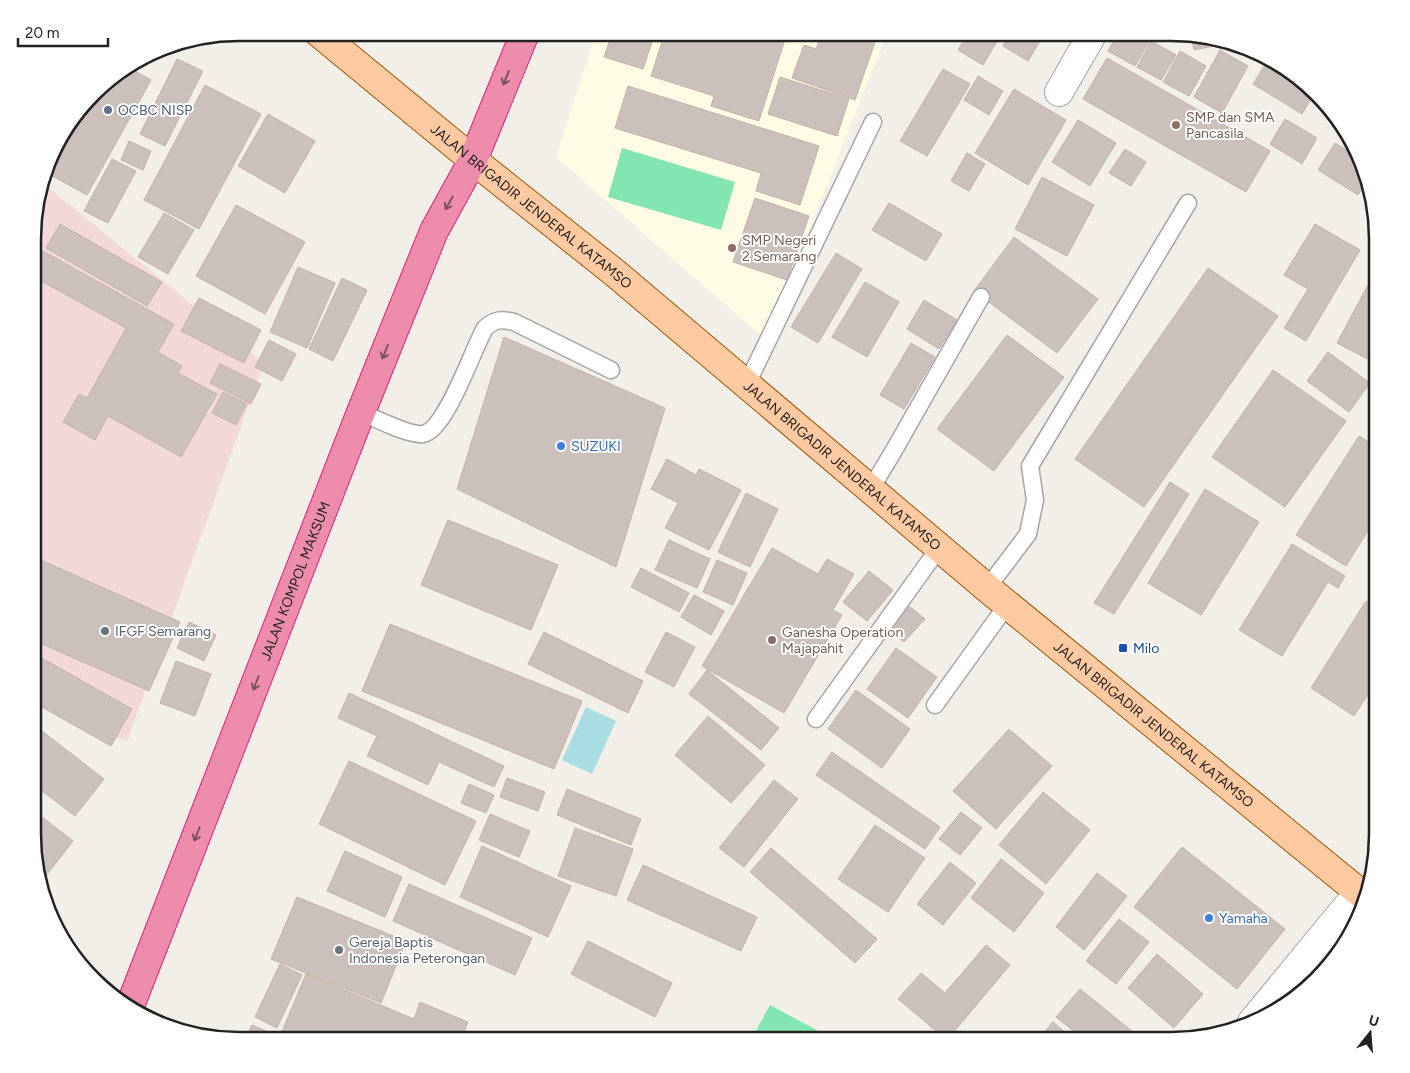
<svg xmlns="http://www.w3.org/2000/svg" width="1410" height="1073" viewBox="0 0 1410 1073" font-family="Figtree,sans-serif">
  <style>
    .commercial { fill: #f3d8da }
    .education { fill: #fffce5 }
    .pitch { fill: #83e5b2 }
    .water { fill: #a7dce2 }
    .building { fill: #cbc0bb; stroke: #c5b2aa }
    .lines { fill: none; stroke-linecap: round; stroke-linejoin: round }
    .lane-casing { stroke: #a6a6a6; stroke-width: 19 }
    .street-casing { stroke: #a6a6a6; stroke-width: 30 }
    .primary-casing { stroke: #a05600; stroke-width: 30 }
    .highway-casing { stroke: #e6207d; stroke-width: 30 }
    .lane { stroke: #fff; stroke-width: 16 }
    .street { stroke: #fff; stroke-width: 28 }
    .primary { stroke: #ffcaa1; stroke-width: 28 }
    .highway { stroke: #ed8dab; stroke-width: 28 }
    .oneway { stroke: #7d5260 }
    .service-dot { fill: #5c6f8a; stroke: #fff; stroke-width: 2 }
    .education-dot { fill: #8d6e63; stroke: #fff; stroke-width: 2 }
    .shop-dot { fill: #3f7fe0; stroke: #fff; stroke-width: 2 }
    .worship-dot { fill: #6b7280; stroke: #fff; stroke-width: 2 }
    .transit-dot { fill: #1a4fb4; stroke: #fff; stroke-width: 2 }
    .labels { text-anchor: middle; stroke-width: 4; stroke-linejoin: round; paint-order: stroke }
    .service-label { font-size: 14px; fill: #4e5e75; stroke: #fff; text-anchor: start }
    .education-label { font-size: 14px; fill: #785e54; stroke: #fff; text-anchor: start }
    .street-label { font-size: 14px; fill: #222; stroke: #fff }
    .shop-label { font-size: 14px; fill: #366cbe; stroke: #fff; text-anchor: start }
    .worship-label { font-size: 14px; fill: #5b616d; stroke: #fff; text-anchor: start }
    .transit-label { font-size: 14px; fill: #164399; stroke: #fff; text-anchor: start }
    .rim { fill: none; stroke: #222; stroke-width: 2.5 }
  </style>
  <rect width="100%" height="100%" fill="#f2eee8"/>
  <path class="commercial" d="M44,184l220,179 -137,378 -94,-37 1,-492z"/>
  <path class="education" d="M596,33h291l-121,307 -210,-183z"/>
  <path class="pitch" d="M622,148l113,34 -14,48 -113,-33z
    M770,1005l65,35h-84z"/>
  <path class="water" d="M586,707l30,14 -24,53 -30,-14z"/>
  <path class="building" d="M612,33h43l-12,36 -39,-12z
    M665,33h122l-28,88 -48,-15 3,-10 -63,-20z
    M822,33h56l-23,67 -63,-22 12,-33 12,4z
    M968,33h34l-19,32 -25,-15z
    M1010,33h35l-17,28 -25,-15z
    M1118,33h28l6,3 -17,30 -27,-15z
    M1191,35l37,8 -34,7z
    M1151,41l25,14 -15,25 -24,-13z
    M1220,50l28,16 -26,47 -28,-16z
    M1180,51l26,15 -17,30 -26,-14z
    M1107,58l163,93 -24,41 -163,-93z
    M177,59l26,12 -38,75 -25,-12z
    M1268,60l39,24 7,9 -12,21 -49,-30z
    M130,68l21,12 -64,115 -40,-22 13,-37 43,-52z
    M943,69l27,15 -43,72 -27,-15z
    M978,76l25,15 -14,24 -25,-15z
    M780,77l69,22 -12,37 -69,-22z
    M205,85l56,29 -62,115 -55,-29z
    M628,86l191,60 -19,59 -44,-14 5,-18 -146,-45z
    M1014,89l52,31 -38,65 -53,-32z
    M268,114l47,27 -30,52 -47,-27z
    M1285,119l32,19 -15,26 -32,-20z
    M1078,120l38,23 -26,43 -38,-24z
    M129,141l22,10 -8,19 -22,-10z
    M1335,143l24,15 6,26 -7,11 -40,-25z
    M1125,149l21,13 -15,24 -22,-13z
    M967,153l18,11 -16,27 -18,-10z
    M112,159l24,12 -28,52 -24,-12z
    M1042,177l52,28 -27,51 -52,-27z
    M755,198l54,18 -22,64 -54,-18z
    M889,203l53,31 -16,27 -54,-31z
    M236,205l69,37 -40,72 -69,-38z
    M164,213l30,17 -26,44 -30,-17z
    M60,224l102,58 -15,24 -101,-58z
    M1315,224l45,26 -54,91 -22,-13 24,-39 -24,-14z
    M1014,237l84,62 -41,54 -83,-62z
    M34,246l140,78 -16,28 24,14 -4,7 39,21 -36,63 -73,-41 -13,24 -32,-18 16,-28 8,4 39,-70 -92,-51z
    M836,253l26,16 -44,74 -27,-16z
    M298,267l37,16 -28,65 -37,-16z
    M1208,268l70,48 -134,191 -69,-48z
    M1377,268v96l-40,-21z
    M342,278l25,12 -34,71 -24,-12z
    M865,282l34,20 -32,55 -35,-20z
    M199,298l62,32 -17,33 -63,-32z
    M924,300l33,20 -18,29 -32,-20z
    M1007,335l57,42 -70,94 -57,-42z
    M504,337l161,71 -49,159 -159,-78z
    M269,340l27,14 -14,27 -27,-14z
    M911,343l24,14 -31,52 -24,-14z
    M1328,352l42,31 -21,29 -42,-31z
    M220,364l41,20 -10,20 -41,-21z
    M1273,370l73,51 -61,86 -73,-50z
    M223,392l24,12 -11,21 -24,-12z
    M1359,436l18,11v69l-31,50 -50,-31z
    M667,459l29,16 3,-6 42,21 -32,60 -44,-22 13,-25 -27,-14z
    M1170,482l19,12 -75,120 -20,-11z
    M1205,489l54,33 -58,93 -53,-32z
    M746,493l32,16 -28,58 -32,-15z
    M448,520l110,45 -27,65 -110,-45z
    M669,540l41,19 -13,29 -42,-18z
    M1292,544l53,32 -7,12 -10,-6 -46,74 -43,-26z
    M772,548l46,26 9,-15 27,15 -21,36 9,5 -58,98 -82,-47z
    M34,557l146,65 -31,69 -116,-51z
    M717,560l30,13 -14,32 -30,-13z
    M641,568l48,25 -10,19 -48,-25z
    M869,571l24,19 -26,31 -24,-19z
    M1377,594v12l-5,-3z
    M694,595l30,16 -13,24 -30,-18z
    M1366,601l11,7v72l-23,36 -43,-28z
    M909,606l16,13 -21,23 -16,-13z
    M189,622l27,13 -12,26 -27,-13z
    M390,624l192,77 -28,68 -192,-78z
    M544,632l99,49 -15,32 -100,-49z
    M666,632l29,15 -21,40 -29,-15z
    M896,648l41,29 -29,41 -41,-29z
    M33,653l99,56 -21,37 -78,-44z
    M176,661l35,13 -16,42 -35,-13z
    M707,670l72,58 -18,22 -72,-56z
    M856,690l54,39 -28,39 -54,-39z
    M349,693l155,73 -10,21 -55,-25 -11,23 -61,-29 10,-20 -39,-18z
    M708,716l57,49 -34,38 -56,-48z
    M33,724l71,55 -29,37 -42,-32z
    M1009,729l43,37 -56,63 -43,-38z
    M832,752l108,75 -15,22 -109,-74z
    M349,761l127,60 -31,64 -126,-61z
    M507,778l38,14 -7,19 -38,-14z
    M774,780l24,19 -54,68 -25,-19z
    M469,784l25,11 -8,18 -25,-10z
    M567,789l74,30 -10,26 -74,-30z
    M1043,792l47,38 -44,54 -47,-39z
    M33,810l40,31 -31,40 -9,-34z
    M961,812l21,16 -22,27 -21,-16z
    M490,814l40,17 -11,26 -40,-17z
    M875,825l50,33 -37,54 -50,-33z
    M575,828l58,21 -17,47 -58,-20z
    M482,846l89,40 -23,51 -88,-40z
    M1182,847l103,82 -48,60 -103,-82z
    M771,848l106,91 -22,24 -105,-91z
    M345,851l57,26 -17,40 -58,-26z
    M1001,859l43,34 -30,39 -43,-34z
    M950,862l26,21 -33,42 -26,-21z
    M643,865l114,52 -16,34 -114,-51z
    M1097,873l30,23 -43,54 -28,-23z
    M409,884l123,54 -17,37 -122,-54z
    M297,897l109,44 -25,62 -110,-44z
    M1119,919l30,23 -33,42 -30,-23z
    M588,941l84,42 -17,34 -84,-43z
    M986,945l24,20 -63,75 -49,-41 23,-26 24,20z
    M1157,954l46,40 -29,34 -46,-40z
    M1326,958l5,4 -5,8 -24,19z
    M280,964l22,11 -25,53 -22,-11z
    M306,974l108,45 6,-17 48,20 -7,16 4,2h-169l-15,-6z
    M1080,989l63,51h-58l-29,-23z
    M1053,1022l21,18h-36z
    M252,1025l35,15h-42z"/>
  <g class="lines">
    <defs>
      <path id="lane" d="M747,384l126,-262
        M361,412c13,6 49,24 62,22 23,-4 50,-85 62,-106 10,-9 16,-9 29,-6l97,48
        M870,490l23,-38 88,-155
        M987,588l41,-54 7,-34 -5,-34 158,-263
        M935,705l72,-100
        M816,719l123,-171"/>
      <path id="street" d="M1059,92l34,-59
        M1252,1022l107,-130"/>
      <g id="primary">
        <path id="s1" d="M319,33l154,127 142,113 372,315 378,309"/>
      </g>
      <g id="highway">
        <path id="s2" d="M130,1006l231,-594 73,-181 39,-71 52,-127"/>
      </g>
    </defs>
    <use href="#lane" class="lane-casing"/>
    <use href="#street" class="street-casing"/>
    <use href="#primary" class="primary-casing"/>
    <use href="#highway" class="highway-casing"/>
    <use href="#lane" class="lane"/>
    <use href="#street" class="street"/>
    <use href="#primary" class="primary"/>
    <use href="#highway" class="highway"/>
  </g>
  <defs><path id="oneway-shaft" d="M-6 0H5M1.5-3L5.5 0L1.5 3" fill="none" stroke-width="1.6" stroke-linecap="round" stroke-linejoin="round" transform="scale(1.25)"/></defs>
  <g class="oneway">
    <use href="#oneway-shaft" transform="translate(506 78) rotate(112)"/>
    <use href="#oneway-shaft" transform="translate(449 203) rotate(119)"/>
    <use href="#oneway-shaft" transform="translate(385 352) rotate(112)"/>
    <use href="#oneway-shaft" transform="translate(256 683) rotate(111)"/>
    <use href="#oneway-shaft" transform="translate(197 834) rotate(111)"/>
  </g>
  <circle class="service-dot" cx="108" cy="110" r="5"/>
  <g class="education-dot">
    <circle cx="1176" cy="125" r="5"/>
    <circle cx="732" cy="248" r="5"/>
    <circle cx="772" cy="640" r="5"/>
  </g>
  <g class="shop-dot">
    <circle cx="561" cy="446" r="5"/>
    <circle cx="1209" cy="918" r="5"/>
  </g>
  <g class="worship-dot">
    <circle cx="105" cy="631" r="5"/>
    <circle cx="339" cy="950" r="5"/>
  </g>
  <rect class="transit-dot" x="1118" y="643" width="10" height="10" rx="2.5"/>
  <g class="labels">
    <g class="service-label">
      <text x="118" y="115">OCBC NISP</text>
    </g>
    <g class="education-label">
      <text x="1186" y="122">SMP dan SMA<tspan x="1186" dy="16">Pancasila</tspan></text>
      <text x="742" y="245">SMP Negeri<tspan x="742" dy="16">2 Semarang</tspan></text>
      <text x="782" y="637">Ganesha Operation<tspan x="782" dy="16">Majapahit</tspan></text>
    </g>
    <g class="street-label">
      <text dy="5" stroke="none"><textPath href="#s1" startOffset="274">JALAN BRIGADIR JENDERAL KATAMSO</textPath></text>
      <text dy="5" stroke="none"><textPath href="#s1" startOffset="679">JALAN BRIGADIR JENDERAL KATAMSO</textPath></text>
      <text dy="5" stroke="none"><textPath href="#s2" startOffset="456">JALAN KOMPOL MAKSUM</textPath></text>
      <text dy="5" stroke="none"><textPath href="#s1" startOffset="1084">JALAN BRIGADIR JENDERAL KATAMSO</textPath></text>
    </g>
    <g class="shop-label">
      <text x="571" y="451">SUZUKI</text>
      <text x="1219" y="923">Yamaha</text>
    </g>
    <g class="worship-label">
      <text x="115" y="636">IFGF Semarang</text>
      <text x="349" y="947">Gereja Baptis<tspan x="349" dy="16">Indonesia Peterongan</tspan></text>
    </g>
    <g class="transit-label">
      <text x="1133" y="653">Milo</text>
    </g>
  </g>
  <path d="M0 0H1410V1073H0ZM239 41H1171A198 198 0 0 1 1369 239V834A198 198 0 0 1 1171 1032H239A198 198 0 0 1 41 834V239A198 198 0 0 1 239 41Z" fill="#fff" fill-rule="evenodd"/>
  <path class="rim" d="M239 41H1171A198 198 0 0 1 1369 239V834A198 198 0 0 1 1171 1032H239A198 198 0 0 1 41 834V239A198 198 0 0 1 239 41Z"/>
  <g transform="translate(1370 1033) rotate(17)" stroke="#ffffff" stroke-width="4" paint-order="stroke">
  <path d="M0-4L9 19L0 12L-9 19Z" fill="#222222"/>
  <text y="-8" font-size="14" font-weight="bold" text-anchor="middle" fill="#222222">U</text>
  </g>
  <path d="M18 38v8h90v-8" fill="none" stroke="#222222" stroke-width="2.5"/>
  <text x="25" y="38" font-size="15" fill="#222222" stroke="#ffffff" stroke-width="4" paint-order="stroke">20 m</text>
</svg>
